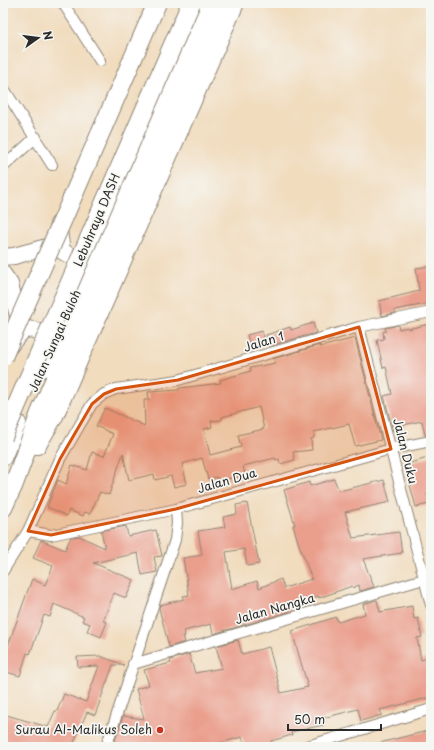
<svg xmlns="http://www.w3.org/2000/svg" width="434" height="750" viewBox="0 0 434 750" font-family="'Playpen Sans',sans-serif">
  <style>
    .building { fill: #ea9e8c; fill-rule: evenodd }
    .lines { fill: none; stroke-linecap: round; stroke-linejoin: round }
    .minor-casing { stroke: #8e8474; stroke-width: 12 }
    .trunk-casing { stroke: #8e8474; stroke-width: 18 }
    .motorway-casing { stroke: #8e8474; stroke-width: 20 }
    .minor { stroke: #fff; stroke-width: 10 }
    .trunk { stroke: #fff; stroke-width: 16 }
    .motorway { stroke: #fff; stroke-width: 18 }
    .motorway-bridge-casing { stroke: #8e8474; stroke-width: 20; stroke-linecap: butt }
    .motorway-bridge { stroke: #fff; stroke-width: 18 }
    .marked { fill: #d5540f; fill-opacity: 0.2; stroke: #d5540f; stroke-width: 3; stroke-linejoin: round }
    .poi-dot { fill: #c8321e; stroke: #f6f6f2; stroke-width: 1.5 }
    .labels { text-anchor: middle; stroke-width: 3.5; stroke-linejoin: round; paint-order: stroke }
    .street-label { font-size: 12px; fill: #2b2b2b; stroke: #f6f6f2 }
    .poi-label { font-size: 12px; fill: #2b2b2b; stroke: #f6f6f2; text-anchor: end }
  </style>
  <rect width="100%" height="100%" fill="#f6f6f2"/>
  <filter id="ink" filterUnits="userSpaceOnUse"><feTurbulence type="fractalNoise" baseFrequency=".025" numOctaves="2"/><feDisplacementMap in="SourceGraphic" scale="8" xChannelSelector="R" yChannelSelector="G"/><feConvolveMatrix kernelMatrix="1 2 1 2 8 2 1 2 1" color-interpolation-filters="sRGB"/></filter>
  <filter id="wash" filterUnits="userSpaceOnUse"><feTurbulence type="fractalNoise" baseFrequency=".012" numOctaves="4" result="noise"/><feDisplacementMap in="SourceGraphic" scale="16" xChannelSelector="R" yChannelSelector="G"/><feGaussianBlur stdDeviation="0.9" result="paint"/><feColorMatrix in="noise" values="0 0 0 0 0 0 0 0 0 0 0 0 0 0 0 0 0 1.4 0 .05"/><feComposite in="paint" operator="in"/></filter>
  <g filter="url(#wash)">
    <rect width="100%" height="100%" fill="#f1dcbe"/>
    <g id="blocks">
      <path class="building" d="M431,266v37l-36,7v3l-13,3 -3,-15 40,-10 -3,-23z
        M313,323l3,10 -47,13 -3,-11 24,-8 1,3z
        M429,324l2,7v62l-3,1 3,14v27h-6l-3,-14 -19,4 1,3 -11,3 -9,-35 8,-2 -6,-27 -3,1 -6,-28 7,-1 -1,-7 3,-1 -1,-3 13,-3 1,4 9,-2v2z
        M262,331l3,10 -15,4 -3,-10z
        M355,338l26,102 -26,6 -6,-22 -35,8v6l-3,1 1,11 -19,2 2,8 -15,4 -1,-5 -3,1 -1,-2 -32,8 2,9 -26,6 -2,-4 -9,2 -6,-21 -20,6 5,20 -13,3 -3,-11 -16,4 -1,-6 -25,6 -6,-27 -14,42 -9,-3 -10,22 -5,-2 -2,4 -14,-6 -2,6 -20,-9 11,-27 8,4 6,-19 15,5 5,-18 12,4 9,-22 -17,-8 9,-18 40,18 -1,-26h5l-1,-8 31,-2v-2l42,-5 -1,-3 31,-9 -1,-3 25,-5 -2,-4 47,-14v2zM259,407l5,22 -26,6 3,12 -31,8 -6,-26 8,-2 -1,-6 11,-1v-3z
        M431,457v36l-4,1 2,10 -13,3 -6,-22 5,-2 -5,-20z
        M334,479l5,12 45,-11 6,22 -45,10 8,26 46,-6 3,21 -39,6 11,28 -14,4 -1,-6 -6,3 -1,-2 -33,12v-2l-28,9 1,3 -3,2v2l-76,22 -2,-10 -27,7 1,5h-2l2,6 -16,5 -10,-39 1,-3 24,-6 -1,-3 6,-1 -6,-37 19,-3 -4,-24 27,-4 -2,-10 14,-3 -1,-9 11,-2 12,61 -12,2 -3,-17 -18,3 6,37 25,-8 2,7 22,-9 3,9 28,-9 -13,-34 -6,-20h2l-11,-35 25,-8 1,4z
        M126,526l2,10 28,-6 6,26 -8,1 3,15 -15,3 -4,-22 -45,10 41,17 -8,18 -12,-5 -11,28 4,1 -6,15 -14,-6 3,-7 -8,-3 2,-4 -30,-13 -4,13 -6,-2 -14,39 -3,-1 -7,23 -17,-5 2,-17 27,-75 13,6 8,-19 -20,-8 8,-18 24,10 6,-13 8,-1 26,12 -4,-17z
        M377,600l3,12 32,-6 2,13 4,-1 4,19 -5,1 4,22 7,-2 3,13v26l-51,13 2,5 -21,6 -3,-12 -35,9 1,7 -33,7 1,3 -21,6 1,3 -11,3h-16l-3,-10 -27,7 1,3h-103l10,-31 21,3 -8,-30 13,-4 -5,-15 27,-7 -1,-3 19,-6 6,19 27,-5 -6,-22 22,-6 4,14 27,-7 12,46 27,-6 -16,-56 44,-14 2,5 27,-8 -2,-10z
        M100,656l24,9h-11l-18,50 -8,-3 -15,35h-69v-33l45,13 7,-16h2l7,-17 22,8 13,-36 -21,1 -1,-10z
        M431,730v17h-52v-4z"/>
    </g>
  </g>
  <g filter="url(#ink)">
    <use href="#blocks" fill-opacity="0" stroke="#8e8474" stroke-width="1"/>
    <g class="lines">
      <defs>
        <path id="minor" d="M63,3l37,58
          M3,87l49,78
          M3,167l33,-30
          M359,327l72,278
          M28,531l23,4 125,-26 215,-60 40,-8
          M3,571l25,-40 32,-72 32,-55 12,-10 12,-5 62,-9 181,-53 72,-15
          M133,664l291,-85
          M106,747l69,-207 2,-17 -1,-14
          M304,747l127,-38"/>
        <path id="trunk" d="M58,224l4,27c14,9 15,7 28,-2
          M3,257l11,-1 33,-9
          M3,274l7,10 8,32
          M10,346c14,-20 19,-22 39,-7l1,9
          M42,369l161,-366
          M3,458l15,-35"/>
        <path id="motorway" d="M37,445l17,-29 181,-413
          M3,508l11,-24 26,-71 179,-410"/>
      </defs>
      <use href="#minor" class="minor-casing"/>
      <use href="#trunk" class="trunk-casing"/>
      <use href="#motorway" class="motorway-casing"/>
      <use href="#minor" class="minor"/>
      <use href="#trunk" class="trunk"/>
      <use href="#motorway" class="motorway"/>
      <defs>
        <path id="motorway-bridge" d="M3,357l154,-354
          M3,437l188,-434"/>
      </defs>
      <use href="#motorway-bridge" class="motorway-bridge-casing"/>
      <use href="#motorway-bridge" class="motorway-bridge"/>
    </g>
  </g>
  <path class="marked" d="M359,327l32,122 -215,60 -125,26 -23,-4 32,-72 32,-55 12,-10 12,-5 62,-9z"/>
  <circle class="poi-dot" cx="160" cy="730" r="4"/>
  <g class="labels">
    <g class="street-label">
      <text transform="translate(97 220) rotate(-67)" y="4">Lebuhraya DASH</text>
      <text transform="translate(55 341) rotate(-66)" y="4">Jalan Sungai Buloh</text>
      <text transform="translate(264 342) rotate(-17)" y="4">Jalan 1</text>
      <text transform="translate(405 451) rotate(76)" y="4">Jalan Duku</text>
      <text transform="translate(227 481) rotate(-16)" y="4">Jalan Dua</text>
      <text transform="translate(275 609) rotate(-16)" y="4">Jalan Nangka</text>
    </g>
    <g class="poi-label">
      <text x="152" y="734">Surau Al-Malikus Soleh</text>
    </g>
  </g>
  <rect width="434" height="750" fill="none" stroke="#f6f6f2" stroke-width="16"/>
  <g transform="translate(38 38) rotate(76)" stroke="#f6f6f2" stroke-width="3" paint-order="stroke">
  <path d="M0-3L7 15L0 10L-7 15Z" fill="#2b2b2b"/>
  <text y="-6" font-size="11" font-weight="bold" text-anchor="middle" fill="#2b2b2b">N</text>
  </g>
  <path d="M288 724v6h93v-6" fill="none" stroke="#2b2b2b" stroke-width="2"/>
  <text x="294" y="724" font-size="12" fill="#2b2b2b" stroke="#f6f6f2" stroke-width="3" paint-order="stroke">50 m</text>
</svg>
